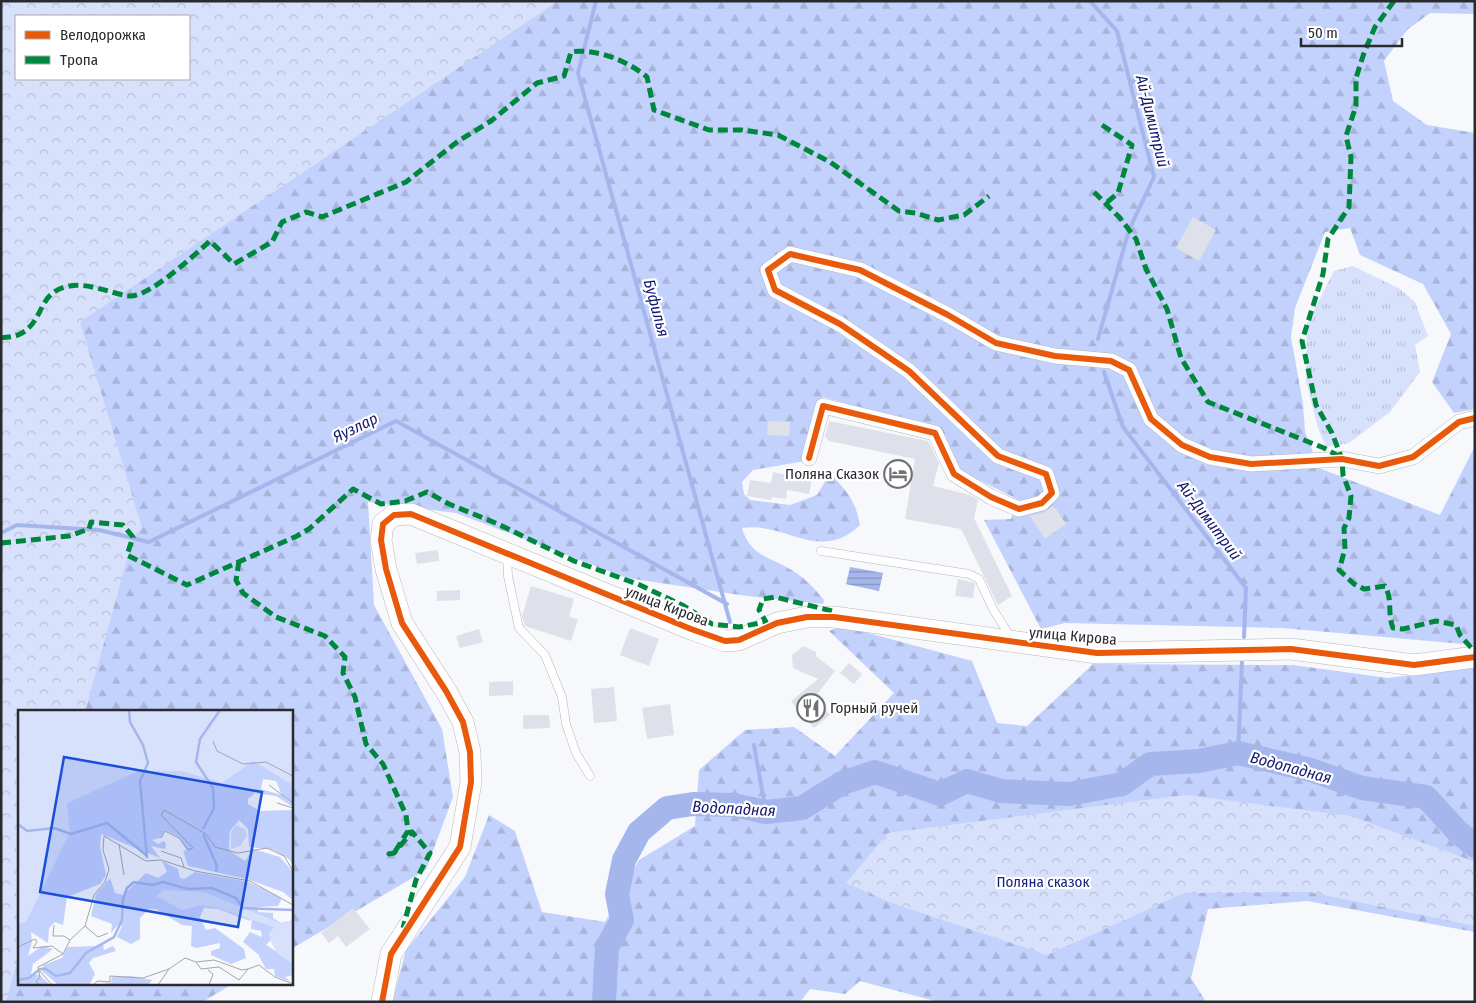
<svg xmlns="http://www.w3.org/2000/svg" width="1476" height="1003" viewBox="0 0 1476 1003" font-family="'Fira Sans Condensed',sans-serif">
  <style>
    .grass { fill: url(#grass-tufts) }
    .forest { fill: url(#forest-firs); fill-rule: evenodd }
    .park { fill: url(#park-crowns); fill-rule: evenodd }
    .water { fill: url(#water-rules) }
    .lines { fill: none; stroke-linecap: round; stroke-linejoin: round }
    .stream { stroke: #a5b6ec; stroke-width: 4 }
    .river { stroke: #a5b6ec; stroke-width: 24 }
    .building { fill: #dee1e9 }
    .lane-casing { stroke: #b6b7ba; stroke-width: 9 }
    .street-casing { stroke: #b6b7ba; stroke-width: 16 }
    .secondary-casing { stroke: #b6b7ba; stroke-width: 22 }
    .lane { stroke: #fefefe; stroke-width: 8 }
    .street { stroke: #fefefe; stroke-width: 15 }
    .secondary { stroke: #fefefe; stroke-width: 21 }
    .quiet { stroke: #00873e; stroke-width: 5; stroke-dasharray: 10 5; stroke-linecap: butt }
    .cycleway-casing { stroke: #fff; stroke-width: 9 }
    .cycleway { stroke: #e8590c; stroke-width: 6 }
    .labels { text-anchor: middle; stroke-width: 4.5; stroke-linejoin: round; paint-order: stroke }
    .poi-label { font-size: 15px; fill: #282a2d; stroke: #fff; text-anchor: end }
    .street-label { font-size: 15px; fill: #282a2d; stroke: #fff }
    .park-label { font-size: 15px; fill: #192378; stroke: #fff }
    .water-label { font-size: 16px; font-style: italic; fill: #13186e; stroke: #fff }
    .inset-river { fill: none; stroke: #a5b6ec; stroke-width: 2.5 }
    .inset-road { fill: none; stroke: #a4a6a9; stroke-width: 1 }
    .view { fill: #1d4ed8; fill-opacity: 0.15; stroke: #1d4ed8; stroke-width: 2.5 }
    .inset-edge { fill: none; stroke: #282a2d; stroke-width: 2.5 }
  </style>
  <defs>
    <pattern id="grass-tufts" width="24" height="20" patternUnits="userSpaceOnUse" patternTransform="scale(1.25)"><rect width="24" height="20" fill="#d8e1fc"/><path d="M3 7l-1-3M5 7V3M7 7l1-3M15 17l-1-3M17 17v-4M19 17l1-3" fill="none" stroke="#b9c1d8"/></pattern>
    <pattern id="forest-firs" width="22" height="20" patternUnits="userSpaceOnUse" patternTransform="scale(1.25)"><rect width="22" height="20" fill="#c3d1fd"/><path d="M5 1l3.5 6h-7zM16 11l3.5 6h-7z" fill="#a8b4d9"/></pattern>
    <pattern id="park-crowns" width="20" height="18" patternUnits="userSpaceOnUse" patternTransform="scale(1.25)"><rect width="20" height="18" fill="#d8e1fc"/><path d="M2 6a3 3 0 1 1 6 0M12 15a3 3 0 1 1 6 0" fill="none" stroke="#b9c1d8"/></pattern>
    <pattern id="water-rules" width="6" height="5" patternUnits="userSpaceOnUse" patternTransform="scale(1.25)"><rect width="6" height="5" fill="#a5b6ec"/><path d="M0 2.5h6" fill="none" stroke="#8694c0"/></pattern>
  </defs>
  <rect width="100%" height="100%" fill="#f7f8fb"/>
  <path class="grass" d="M1353,266l47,23 15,13 13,34 -13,9 5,27 -30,40 -41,31 -23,4 -8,-19 -12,-47 1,-57 27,-53z"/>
  <path class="forest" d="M1,1h1474v13l-45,-1 -23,17 -23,31 9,40 34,24 48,8v276l-21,4 -22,-31 19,-48 -28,-50 -63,-29 -10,-27 -25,4 -30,76 -4,29 12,67 2,28 14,36 121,47 35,-69v199l-193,-17 -217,-5 -24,6 -57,-109 27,-1 6,-20 -60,-30 -20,-40 -114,-32 -18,64 -52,9 -11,12 2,12 6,6 40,5 27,-10 13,-22c17,19 25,26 30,52 -40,39 -75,-4 -118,3 8,29 30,29 51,43 13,8 22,18 31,29l-1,4 -76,-8 -120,-18 -171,-65 -88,-11 6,103 68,124 11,68 -27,73 -135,79v-237h-272v272h213l-29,18h-202zM16,16h173v63h-173z
    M842,626l130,35 25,62 30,3 66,-62 200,1 95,13 87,-11v265l-168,-31 -99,8 -17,69 15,24h-267l-79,-21 -15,13 -35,-5 -10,13h-408l14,-52 59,-73 24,-62 26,16 27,81 63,10 34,-62 56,-34 4,-56 46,-40 49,-3 41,29 59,-63 -65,-62z"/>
  <path class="park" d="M1,1h557l-478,321 62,206 -9,9 -48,175h-66v242l-13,48h-5zM16,16h173v63h-173z
    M1185,795l166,21 124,46v64l-166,-34 -125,1 -137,62 -158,-53 -43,-19 42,-50z"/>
  <path class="water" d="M850,567l33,6 -4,18 -33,-7z"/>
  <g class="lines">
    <path class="stream" d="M596,1l-18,72 152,549
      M1090,1l27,30 37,146 -25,53 -31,109
      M1104,372l19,55 123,161 -2,49
      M1,533l16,-8 82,5 50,12 247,-121 331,183
      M754,745l12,67
      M1238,753l4,-91"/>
    <path class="river" d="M604,1002l3,-55 15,-27 -5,-26 7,-34 15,-28 28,-24 26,-4 40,1 33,7 36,-4 40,-25 33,-11 65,22 27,-13 34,10 68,3 53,-10 28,-20 49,-3 39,-8 73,17 51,18 64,9 32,35 17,14"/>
  </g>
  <path class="building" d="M1193,217l23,13 -17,31 -23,-13z
    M768,421l22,1 -1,14 -22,-1z
    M829,421l99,20 11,22 -6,23 37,9 8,5 -4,18 38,78 -14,9 -37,-76 -56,-10 10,-60 -86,-18 -4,-5z
    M791,470l22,4 -4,20 -22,-4 -1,9 -14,-2 -1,3 -24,-4 3,-16 21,3 2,-11 17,4z
    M1053,505l13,19 -21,15 -15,-23 15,-4z
    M438,550l1,11 -22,3 -2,-11z
    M958,579l17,4 -2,15 -18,-2z
    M531,586l43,13 -5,18 9,2 -7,22 -46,-15 -3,-10z
    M460,590v10l-23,1v-10z
    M630,628l29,11 -10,27 -29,-11z
    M479,629l4,13 -23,6 -4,-12z
    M803,646l13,6v4l19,15 -20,26 15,18 -16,13 -23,-27 27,-22 -25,-11 -1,-13z
    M849,663l13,11 -8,10 -14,-11z
    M513,681v14l-24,1v-14z
    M614,687l3,34 -23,2 -3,-34z
    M670,704l4,31 -27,4 -5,-31z
    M523,715h26l1,13 -27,1z
    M353,908l17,21 -24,18 -8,-11 -9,7 -8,-10z"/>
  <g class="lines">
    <defs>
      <path id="lane" d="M821,551l148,23 10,5 14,30 18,29
        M507,555l1,21 11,52 26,27 17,42 4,27 10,29 14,23"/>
      <path id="street" d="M809,458l14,-52 112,27 19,41 37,23 28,12 23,-6 10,-10 -6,-19 -48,-18 -89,-85 -69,-47 -65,-34 -7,-20 22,-16 70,16 88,45 48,28 59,13 56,5 18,9 22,49 31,26 28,12 41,7 91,-5 37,7 34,-9 46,-35 16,-4"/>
      <path id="secondary" d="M382,1002l9,-48 69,-107 11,-65 -1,-30 -7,-30 -17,-31 -44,-68 -16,-54 -5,-29 2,-16 11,-9 17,-1 280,115 34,12 14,-1 38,-17 30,-6h27l263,36 194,-4 123,16 61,-8"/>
    </defs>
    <use href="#lane" class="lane-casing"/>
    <use href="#street" class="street-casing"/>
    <use href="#secondary" class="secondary-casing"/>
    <use href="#lane" class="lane"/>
    <use href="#street" class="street"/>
    <use href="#secondary" class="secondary"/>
    <path class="quiet" d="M1394,1l-19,26 -11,26 -8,25v28l-10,30 5,21 -2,50 -21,32 -5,35 -21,67 14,64 16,28 10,26 1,16 8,21 -2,22 -5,10 1,21 -6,21 15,14 10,5 21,-3c8,14 2,27 8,42l10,1 33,-8 20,4 4,10 15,17
      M1102,125l30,20 -14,48 -13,11
      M1094,192l26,26 16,21 10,30 21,40 14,49 27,44 116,46 16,9
      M1,338c6,-1 14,-1 19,-4 24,-12 17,-39 45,-47 21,-6 44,6 64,9 20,2 66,-42 81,-55l24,23 38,-22 10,-20 24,-10 16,5 84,-35 51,-40 34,-21 46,-38 27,-7 7,-24c25,-4 57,9 76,25l7,33 55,20h33l36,5 52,27 69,49 17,2 22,7 26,-5 25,-19
      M1,543l68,-7 20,-7 2,-7 32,3 10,12 -6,18 60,30 110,-49 12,-7 44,-40 28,15 24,-3 22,-9 22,12 49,20 76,37 66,24 44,21 28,18 27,3 27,-5 -7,-12 4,-11 12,-2 61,15
      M239,561l-3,19 7,13 33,24 49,19 20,21 -2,16 12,24 11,47 17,20 23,51 2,16 -12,19 -7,4 5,-1 18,-21 18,21 -14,27 -13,48"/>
    <defs>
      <path id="cycleway" d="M809,458l14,-52 112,27 19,41 37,23 28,12 23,-6 10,-10 -6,-19 -48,-18 -89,-85 -69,-47 -65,-34 -7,-20 22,-16 70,16 88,45 48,28 59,13 56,5 18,9 22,49 31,26 28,12 41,7 91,-5 37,7 34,-9 46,-35 16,-4
        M382,1002l9,-48 69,-107 11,-65 -1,-30 -7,-30 -17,-31 -44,-68 -16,-54 -5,-29 2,-16 11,-9 17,-1 280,115 34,12 14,-1 38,-17 30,-6h27l263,36 194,-4 123,16 61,-8"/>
    </defs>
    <use href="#cycleway" class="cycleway-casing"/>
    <use href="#cycleway" class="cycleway"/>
  </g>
  <defs>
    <symbol id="hotel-ring" viewBox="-11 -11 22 22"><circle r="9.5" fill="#fff" stroke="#707275" stroke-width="1.5"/><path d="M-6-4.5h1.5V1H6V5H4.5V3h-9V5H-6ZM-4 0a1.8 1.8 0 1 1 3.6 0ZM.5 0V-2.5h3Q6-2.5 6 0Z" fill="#707275"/></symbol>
    <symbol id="restaurant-ring" viewBox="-11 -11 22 22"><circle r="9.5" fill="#fff" stroke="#707275" stroke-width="1.5"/><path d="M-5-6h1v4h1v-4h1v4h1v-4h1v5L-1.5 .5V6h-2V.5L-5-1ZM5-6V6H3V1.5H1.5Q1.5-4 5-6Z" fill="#707275"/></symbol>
  </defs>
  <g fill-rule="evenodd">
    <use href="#hotel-ring" x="882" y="458" width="32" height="32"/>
    <use href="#restaurant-ring" x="795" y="692" width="32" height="32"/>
  </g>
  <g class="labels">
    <g class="poi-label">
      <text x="879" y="479">Поляна Сказок</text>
      <text x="830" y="713" text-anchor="start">Горный ручей</text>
    </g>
    <g class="street-label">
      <text transform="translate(667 606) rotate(21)" y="5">улица Кирова</text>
      <text transform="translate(1073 636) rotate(5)" y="5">улица Кирова</text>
    </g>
    <g class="park-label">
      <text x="1043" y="887">Поляна сказок</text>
    </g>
    <g class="water-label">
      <text transform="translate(1153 121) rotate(76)" y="6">Ай-Димитрий</text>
      <text transform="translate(657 308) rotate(75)" y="6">Буфилья</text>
      <text transform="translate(355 427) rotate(-26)" y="6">Яузлар</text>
      <text transform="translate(1210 520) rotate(53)" y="6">Ай-Димитрий</text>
      <text transform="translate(1291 767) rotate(15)" y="6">Водопадная</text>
      <text transform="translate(734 808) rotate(3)" y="6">Водопадная</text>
    </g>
  </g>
  <g transform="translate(18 710)">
    <rect width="275" height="275" fill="#f7f8fb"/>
    <path d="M218,115l9,4 2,7 -7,10 -9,3v-17z" fill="#d8e1fc"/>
    <path d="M0,0h275v97l-17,-11 -21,-3 -7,6v5l12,7 32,-1 1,57 -3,-7 -16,-10 -25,-3 -1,-18 -9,-9 -9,11 -1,15 1,5 15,10 8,-12 27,8 13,15v28l-10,-8 -36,-13 -59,-13 -5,-16 4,1 -8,-14 -14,-7 -4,8 -9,2 6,4 6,-3 2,3 -1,5 -14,-3 9,12 -59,-24 -1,13 6,28 -6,9 -33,13 -4,28 -8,-3 -6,6 -1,15 -17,-11 1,10 -4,14 14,-10 11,3 -20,15 -2,10 9,1 10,10h-32zM245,69l13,2 6,14 -21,-6zM144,151l16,8 2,9 4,1 11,-7 54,10 33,16 -4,8 -20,1v5l15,1v5l8,5 8,-2 -23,24 27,17v13l-8,2 6,5 -16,-6 -1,-7h-8l-8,-15 -15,-12 7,-10 12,5 -1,-6 -10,-2 1,-10 18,-1 -18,-2 -2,5 -32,-12 -14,-1 -4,9 6,13 9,-2 29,21 2,9 -15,6 -20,-9v-4l9,-3v-5l-24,5 -5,-2 1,-20 -10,-1 -26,-16h-7l-9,9v21l-9,5 -14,-7 5,-11 -4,-1 -7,8 1,-9 -21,-8 5,-22 14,-16 5,15 8,2 23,-22 12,5 9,-6zM85,233l1,7 9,-4 3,5 -23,7 -4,5 6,11 -6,11h-31l-16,-14 1,-6 19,-7 5,-11 30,-1zM113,266l21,4 -4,5h-53l16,-2 1,-6z" fill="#c3d1fd" fill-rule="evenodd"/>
    <path d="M0,0h275v75l-40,-24 -31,22 -40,-12h-43l-72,32 3,29 -44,90 -8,2zM145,180l41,2 78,32 11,-5v45l-16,-11 -6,-11 -2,-8 5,-7 -56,-19 -17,-3 -19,5 -26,-14z" fill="#d8e1fc"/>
    <path class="inset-river" d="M111,0l1,12 13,23 5,18 -8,18 7,77M0,114l9,7 27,-3 17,6 36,-11 39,32M185,119l11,-21 -1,-20 -17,-26 4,-23 20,-29M185,124l14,32 -1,6M0,270l11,-2 11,-9h6l10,7 14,-3 16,-20 28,-16 8,-17 1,-21 4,-11 7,-6 18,3 11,-3 25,7 24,-1 24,10 7,10 50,2"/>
    <path class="inset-road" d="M195,31l4,10 26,13 23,-2 27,14M251,75l24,18M259,93l16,5M143,128l4,-7 14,7 9,12 5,-2 -32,-33 3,-5 42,24 9,13 23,6 29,-5 17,8 9,15M101,134l5,31M143,141l20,7 3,9M36,215l-1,11h11l6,4M67,216l13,11 10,-4M0,237l17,-8 2,3 -4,6 19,-2 11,8M178,252l5,7 18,-2 20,13 9,-11 11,-4 16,12 18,7M190,260l5,4 -4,11M22,261l12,14M22,275l-4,-3 4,-5 -2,-10 25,-13 7,-14 15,-14 9,-31 11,-13 4,-13 -6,-19 1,-14 42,25 15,-1 34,11 55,10 43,24M76,275l3,-4 13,1v-6l33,2 26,-9 16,-11 11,4 18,-2 28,10 6,-1M140,275l11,-16"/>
    <path class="view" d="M46,47l198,35 -24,135 -198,-35z"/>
    <rect width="275" height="275" class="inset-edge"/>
  </g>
  <rect width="1476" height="1003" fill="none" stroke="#282a2d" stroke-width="5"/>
  <rect x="15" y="15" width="175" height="65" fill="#ffffff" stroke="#a9aaab"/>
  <rect x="25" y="31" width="25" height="8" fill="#e8590c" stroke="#a9aaab"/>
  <text x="60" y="40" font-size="15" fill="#282a2d">Велодорожка</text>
  <rect x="25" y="56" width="25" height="8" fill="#00873e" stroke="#a9aaab"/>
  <text x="60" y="65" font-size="15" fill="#282a2d">Тропа</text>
  <path d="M1301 38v8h101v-8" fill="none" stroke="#282a2d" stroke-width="2.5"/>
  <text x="1308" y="38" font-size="15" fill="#282a2d" stroke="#ffffff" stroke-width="4" paint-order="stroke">50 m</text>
</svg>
